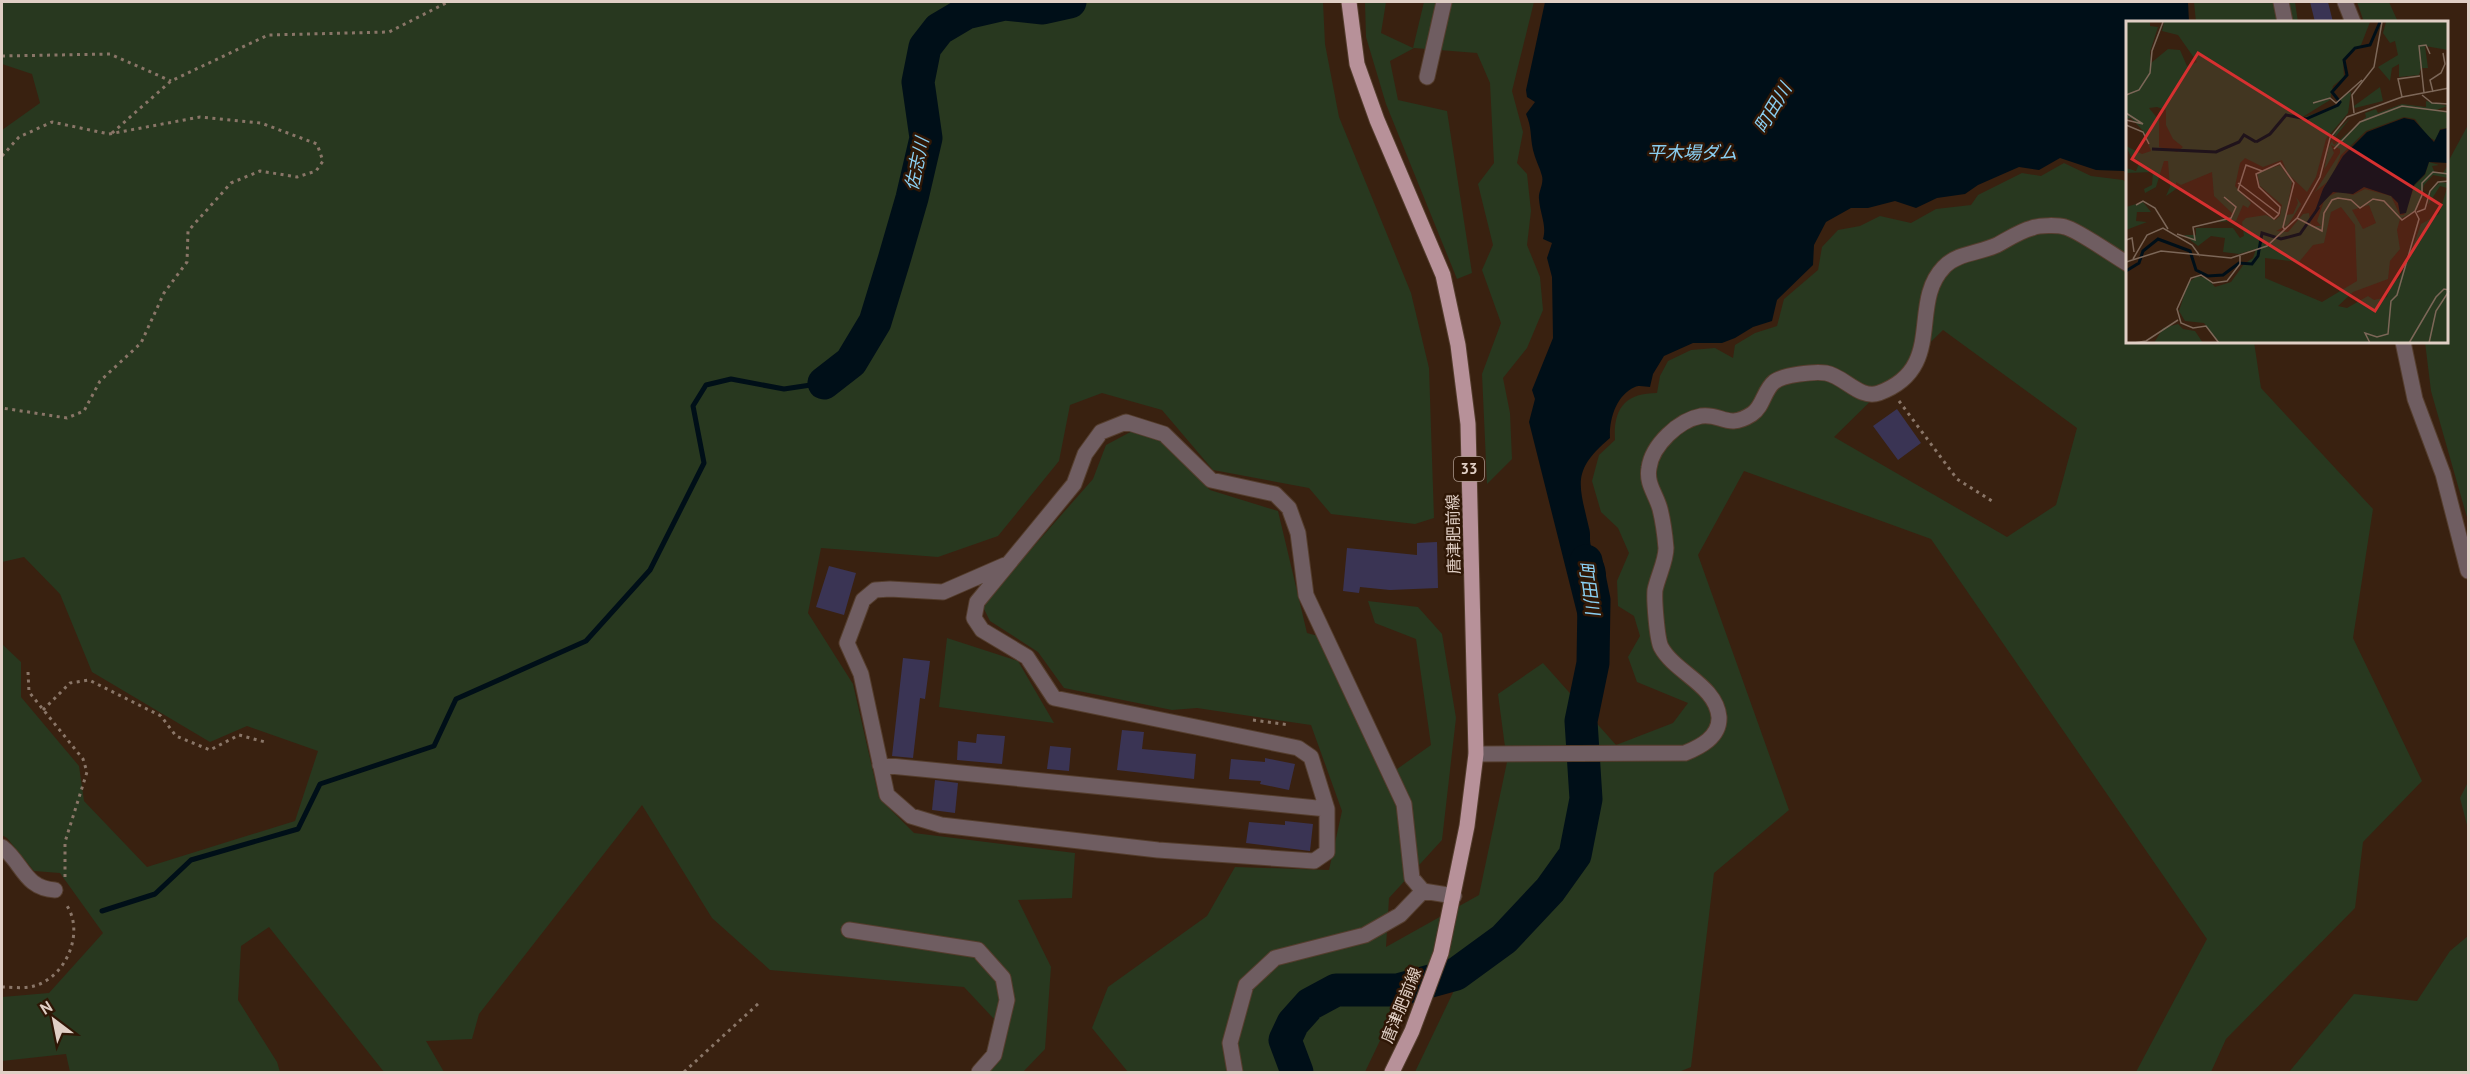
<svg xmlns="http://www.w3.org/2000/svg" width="2470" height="1074" viewBox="0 0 2470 1074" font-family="'PT Sans','Noto Sans JP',sans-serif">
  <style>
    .green { fill: #28381f; fill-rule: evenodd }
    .water { fill: #000f18 }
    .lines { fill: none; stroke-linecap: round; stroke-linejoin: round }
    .stream { stroke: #000f18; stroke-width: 5 }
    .river { stroke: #000f18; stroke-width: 33 }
    .building { fill: #3a3454 }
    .minor-casing { stroke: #543d2d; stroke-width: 17 }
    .major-casing { stroke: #543d2d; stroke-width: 17 }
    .path { stroke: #8a7668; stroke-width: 3; stroke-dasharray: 3 4.5; stroke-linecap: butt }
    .minor { stroke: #6f5d61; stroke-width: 15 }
    .major { stroke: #b79199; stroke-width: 15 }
    .labels { text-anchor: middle; stroke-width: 5; stroke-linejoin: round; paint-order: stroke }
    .shield { fill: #2f1706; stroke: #ab988c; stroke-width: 1.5 }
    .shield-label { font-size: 15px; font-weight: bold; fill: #e0cfc5 }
    .street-label { font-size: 16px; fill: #e0cfc5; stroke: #2f1706 }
    .water-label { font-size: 18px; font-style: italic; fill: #8acff2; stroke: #2f1706 }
    .inset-river { fill: none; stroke: #000f18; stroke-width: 3 }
    .inset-road { fill: none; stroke: #7c6758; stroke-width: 1.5 }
    .view { fill: #d63030; fill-opacity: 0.15; stroke: #d63030; stroke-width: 3 }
    .inset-edge { fill: none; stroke: #e0cfc5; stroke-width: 3 }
  </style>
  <rect width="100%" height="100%" fill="#392110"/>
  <path class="green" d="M2,2h1048v7l22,4 7,-11h244l2,42 14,73 72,176 18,75 5,150 -19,6 -84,-10 -22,-26 -96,-18 -51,-60 -60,-17 -32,12 -11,56 -61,75 -60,21 -117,-9 -13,65 45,71 26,114 35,35 161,20 -3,45 -54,2 33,67 -6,82 -22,23h-41l12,-53 -30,-32 -194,-17 -58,-52 -70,-113 -163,209 -7,25 -46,2 18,31h-60l-115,-145 -28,19 -3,54 39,62 3,10h-210l-4,-18 -64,7v-64l47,-4 54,-60 -43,-60 -26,-2 -27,-33 -5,-3v-191l19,18v35l58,69 5,35 63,66 148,-46 23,-70 -71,-25 -37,16 -118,-70 -32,-78 -36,-37 -22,5v-432l38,-27 -8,-29 -30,-10z
    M1365,2h21l-5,31 32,15 11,-46h110l-22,89 11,41 -6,31 10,11 4,37 -4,34 13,32 3,33 -16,38 -24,30 7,35 2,46 -25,25 -5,-110 19,-51 -19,-53 11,-25 -15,-61 16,-21 -4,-80 -13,-30 -63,-5 -24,13 8,39 49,11 25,162 -15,6 -71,-175 -20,-67z
    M2194,2h101l3,20h-102z
    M2357,2h32l9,20h-34z
    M2468,125v396l-37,-130 -6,-49h23v-180z
    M2064,163l27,13 32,4 5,4v158h126l7,46 112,121 -20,129 69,143 -59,61 -8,66 -129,131 -15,33h-75l71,-133 -276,-400 -187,-68 -46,84 91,255 -75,63 -23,194 -12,5h-264l44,-92 -62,25 -32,67h-237l-36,-44 16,-41 99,-71 28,-49 94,3 13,-59 -31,-86 -114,-17 -25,2 -108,-22 -26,-36 -48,-31 -8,-16 111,-126 13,-34 30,-16 30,15 44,46 68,21 29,122 15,4 61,142 48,-34 -15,-106 -41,-16 -7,-22 50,6 24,27 14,84 -14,122 -53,58 -3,49 93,-52 28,-133 -9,-68 45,-31 73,82 57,-22 15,-20 -51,-21 -9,-25 12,-21 -6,-20 -16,-10 -1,-25 12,-28 -11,-25 -17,-16 -9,-31 7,-26 16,-15c-2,-31 10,-47 42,-47l3,-17 8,-15 23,-11 24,-2 18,10 2,-13 20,-12 22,-7 7,-27 34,-29 4,-23 16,-17 22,-4 20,-10 31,7 25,-14 35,-4 7,-10 44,-22 19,3zM1943,330l134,98 -21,77 -49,32 -173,-100z
    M947,638l71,23 36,62 -115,-16z
    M2468,782v47l-8,-31z
    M2468,936v136h-179l65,-78 63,7 33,-50z"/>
  <path class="water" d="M1545,2h643l1,20h-61v154l-4,-5 -28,-1 -36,-12 -21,12 -20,-3 -41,18 -13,9 -28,4 -21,10 -21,-7 -27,7h-17l-25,14 -12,23 -1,20 -36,35 -5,21 -19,6 -18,11 -13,5h-29l-29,13 -11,18 -3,13c-4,0 -11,-2 -15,0 -19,8 -26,33 -25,51 -39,33 -31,46 -21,90 2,6 0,12 2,18 2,6 6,6 9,11 10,13 6,34 0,48l-20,-1 -1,17 -50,-199 6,-23 -3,-9 21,-52 -1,-61 -5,-19 5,-15 -9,-4c4,-14 -3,-25 -4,-40 -1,-7 5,-15 3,-23 -2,-8 -7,-17 -9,-26 -3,-14 -1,-22 -7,-36l9,-12 -8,-5 -1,-7z"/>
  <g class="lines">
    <path class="stream" d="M102,911l53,-17 36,-34 107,-31 22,-45 114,-38 22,-47 130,-58 64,-71 54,-107 -11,-57 13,-21 25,-6 53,10 40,-6"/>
    <path class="river" d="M824,383l27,-21 24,-40 19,-62 18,-62 14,-60 -8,-56 7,-35 14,-18 27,-16 39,-9 38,4 27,-6
      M1297,1072l-12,-32 8,-17 17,-19 26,-14h62l58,-16 48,-35 46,-49 25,-35 11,-56 -5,-78 12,-58 1,-63 -8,-39"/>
  </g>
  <path class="building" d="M2310,2h18l5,20h-18z
    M1897,409l24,34 -23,17 -25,-34z
    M1437,542l1,46 -48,2 -30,-3 -1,6 -16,-2 4,-43 70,7v-12z
    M829,566l27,7 -12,42 -28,-8z
    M903,658l27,3 -5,38 -5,-1 -7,60 -21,-2z
    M1122,730l22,2 -2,17 54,5 -2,25 -77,-9z
    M977,734l28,2 -3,28 -45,-4 1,-19 18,2z
    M1050,746l21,2 -2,23 -22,-2z
    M1265,758l30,6 -6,26 -29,-6 1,-3 -32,-2 2,-20 34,3z
    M935,780l23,3 -3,30 -23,-3z
    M1285,821l28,3 -3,27 -64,-8 3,-21 36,3z"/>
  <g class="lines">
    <defs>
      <path id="minor" d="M2281,2l4,20
        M2345,2l8,20
        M1427,77l17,-75
        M2403,342l12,57 28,75 25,97
        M1005,565l-62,27 -53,-3 -15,1 -12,10 -16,43 14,31 26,121 24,21 30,9 217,25 156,11 13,-9v-43l-16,-52 -13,-9 -244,-50 -27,-41 -45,-27 -8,-12 3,-16 97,-118 11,-30 16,-22 25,-10 38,12 47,46 64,14 14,14 9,25 8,62 98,209 8,74 11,13 31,5
        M1476,754l209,-1c15,-6 35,-16 34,-36 -3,-32 -44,-44 -58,-70 -4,-8 -7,-47 -6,-57 3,-14 11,-29 11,-42 -1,-12 -3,-27 -6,-39 -4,-15 -14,-25 -11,-41 3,-23 30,-48 52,-52 21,-3 26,14 51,-2 11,-7 12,-24 22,-32 8,-7 41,-11 52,-9 18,3 34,27 53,20 68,-25 29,-89 65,-126 13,-14 36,-14 53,-22 11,-6 23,-14 35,-17 7,-3 26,-3 33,-1 13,3 49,29 63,37
        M880,765l447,44
        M2,847c21,16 22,41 53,43
        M849,930l129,20 25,28 4,22 -13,55 -15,17
        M1235,1072l-5,-29 16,-58 29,-27 90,-23 35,-20 23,-24"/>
      <path id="major" d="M1349,2l8,62 20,56 66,155 15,70 10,79 8,330 -9,72 -26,127 -29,78 -20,41"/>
    </defs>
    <use href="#minor" class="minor-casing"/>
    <use href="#major" class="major-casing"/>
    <path class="path" d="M2,56l108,-2 61,27
      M112,133l59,-52 97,-46 121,-3 59,-30
      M2,156l17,-19 33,-15 57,12 91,-17 61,6 56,21 6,17 -7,10 -19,6 -37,-6 -29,12 -43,48 -1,31 -23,31 -23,50 -41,38 -16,30 -17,7 -65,-10
      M1899,401l58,78 35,22
      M28,672l1,20 54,67 4,13 -22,70v37
      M43,710l27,-27 19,-3 72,36 15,20 34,14 29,-15 26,7
      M1253,720l37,5
      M2,987c10,0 23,2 32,-1 33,-9 52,-56 31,-83
      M684,1072l75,-69"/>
    <use href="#minor" class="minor"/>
    <use href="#major" class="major"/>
  </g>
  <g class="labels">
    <rect class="shield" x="1454" y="457" width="30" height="24" rx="4.5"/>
    <g class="shield-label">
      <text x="1469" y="474">33</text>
    </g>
    <g class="street-label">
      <text transform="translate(1453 534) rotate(-91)" y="6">唐津肥前線</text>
      <text transform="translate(1401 1005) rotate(-68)" y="6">唐津肥前線</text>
    </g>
    <g class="water-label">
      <text transform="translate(1773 108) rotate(-59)" y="6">町田川</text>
      <text x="1692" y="159">平木場ダム</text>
      <text transform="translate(917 164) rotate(-78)" y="6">佐志川</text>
      <text transform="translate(1589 588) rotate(82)" y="6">町田川</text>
    </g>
  </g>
  <g transform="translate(2126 21)">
    <rect width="322" height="322" fill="#392110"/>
    <path d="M0,1h24v4l8,1 -8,25 1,11 17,-14 12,1 7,16 10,-4 -19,-27 -16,-4 2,-9h206l-9,23 -18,15 1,17 -11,9 -3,14 -29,18 35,-11 8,-12 7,-3 -3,21 -22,26 -10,38 -9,15 -19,-18 -6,-14 -19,7 -18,-9 -5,5 -5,23 16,17 -3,5 -5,-3 -7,16 -23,1 15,-2 5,-6 -19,-18 -2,-24 -31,13 -5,-3v7l-10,7 4,-9 -2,-26h-4l-8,26 -11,6 -1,-4 8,-4 1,-13 -27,1v-5l10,3 4,-10 -9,-4 -5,-11 16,8 9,-3 -7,-19 -13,-14 -5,1zM31,86l9,3v15l7,14 10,8 -6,5 -18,-5v-27l-10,-12zM260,1h62v28l-23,-4 3,22h-7l-2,7 -20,2v-13l-7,4 -2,13 -12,-14 20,-12 -3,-14 -5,2 -7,-10zM254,66l3,14 -28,7 -1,-2zM300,80l22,5 -12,4 12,3v15l-8,1 -4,12 -9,-5 -12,-17 -11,-2 -38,14 -25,24 -10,24 -16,13 25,-39v-4l-9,-4 3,8 -10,17 4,-21 8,-17 15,-15 -19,24 2,4 32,-28 -1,-4 11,-4 2,4 24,-9 24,3zM303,141l10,3 -7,1 3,7h8l5,-8v13l-15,-3 -9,10 -7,25 -17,9 -3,11 3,19 -10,12 -2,18 -35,13 -15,14 9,2 21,-12 6,4 13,-3 4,-14 8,-5 8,-15 14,-39 18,-10 8,-26 -7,-2 -12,19 3,-14 9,-9 8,1v160h-229l-15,-20 -19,-2 -6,-10 9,-28 9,-7 10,2 8,9 16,-5 13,-18 9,-6 3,-9 -17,5 -16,-2 2,-14 -14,-2 -13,10 -14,-11h12v-7h37l7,10 4,-2 -2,-14 4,-4 20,-3 9,5 5,-4 2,-11 -22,-19 -3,-13 23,-8 12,17 -6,33 7,-1 5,-11 -2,-6 5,7 -13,21 -12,6 12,1 15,-18 6,-1 2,13h10l-4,-5 8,-23 15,-7 13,4 12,-6 26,7 9,19h4l11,-30 10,-10zM243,184l7,18 -13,6 -11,-19zM215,186l14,18 2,56 -35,21 -57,-24v-20l34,4 14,-17 11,-2 7,-31zM17,181l8,10h-14l-1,9 11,1 -21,8v-23zM52,303l5,5 12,2 8,12h-49l9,-15z" fill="#28381f" fill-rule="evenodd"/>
    <path d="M278,97l10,2 20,22 6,-12 8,-2v35l-19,-1 -4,12 -11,11 -8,28 -6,1 -2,-11 -7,-7 -27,-9 -11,7 -20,-2 -18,19 8,-22 20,-33 24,-24z" fill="#000f18"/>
    <path class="inset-river" d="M130,121l14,-8 16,-19 20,4 32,-14 2,-3 -8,-10 15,-17 -3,-15 11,-12 15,-3 10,-23M26,128l64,3 23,-10 5,-7 12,7M0,250l13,-8 4,-12 15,-12 32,12 6,19 12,6 15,-1 16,-12 13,1 6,-8 4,-23 19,6 19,-5 19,-27"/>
    <path class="inset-road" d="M307,71l-3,-12 11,-7 4,-9 -2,-11M298,72l-5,-47 7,-1 4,9M0,74l13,-5 11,-17 2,-22 11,-29M296,74l10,8 17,1M276,76l-4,-18 22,-3M187,82l17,-5 6,5 26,-23M0,92l17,11 -17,-4M228,92l-2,-18 22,-28 8,-45M0,104l17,7 6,12M208,128l26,-27 42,-16 47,6M136,150l-16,-6 -8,25 36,29 5,-5M112,162l41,31M10,184l7,-4 12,7 13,21M291,191l8,-3 5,-18 8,-9 11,-1M153,193l1,-7 -21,-20 -3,-13 24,-11 14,20 -11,44 2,3M171,197l25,13 2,-18 8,-13 6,-2 13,2 9,8 13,-9 11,2 18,19 13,-9 7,-16v-12l11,-11 16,2M51,213l18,6 -2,-13 38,-9 5,-11 -12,-10M0,219l6,-2 2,14M7,238l14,-24 16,-7 29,17 8,11M0,241l35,-11 70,7 36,-12 30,-28 23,-41 10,-39 17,-21 55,-20 47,-9M8,322l12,-2 32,-21M93,322l-13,-17 -13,2 -12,-5 -4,-14 14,-31 10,-3 12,8 14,-2 13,-17v-8M244,322l-5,-10 12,4 11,-3 3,-33 6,-6 22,-76 -4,-8M283,322l27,-46 8,-8 5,1M303,322l7,-32 13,-20"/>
    <path class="view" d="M72,32l243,152 -66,106 -243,-152z"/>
    <rect width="322" height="322" class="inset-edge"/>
  </g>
  <rect width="2470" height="1074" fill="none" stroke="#e0cfc5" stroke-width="6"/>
  <g transform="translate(54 1020) rotate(328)" stroke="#2f1706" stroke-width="4.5" paint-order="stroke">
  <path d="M0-4.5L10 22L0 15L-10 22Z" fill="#e0cfc5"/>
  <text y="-9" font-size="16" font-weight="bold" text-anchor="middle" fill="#e0cfc5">N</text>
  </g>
</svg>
